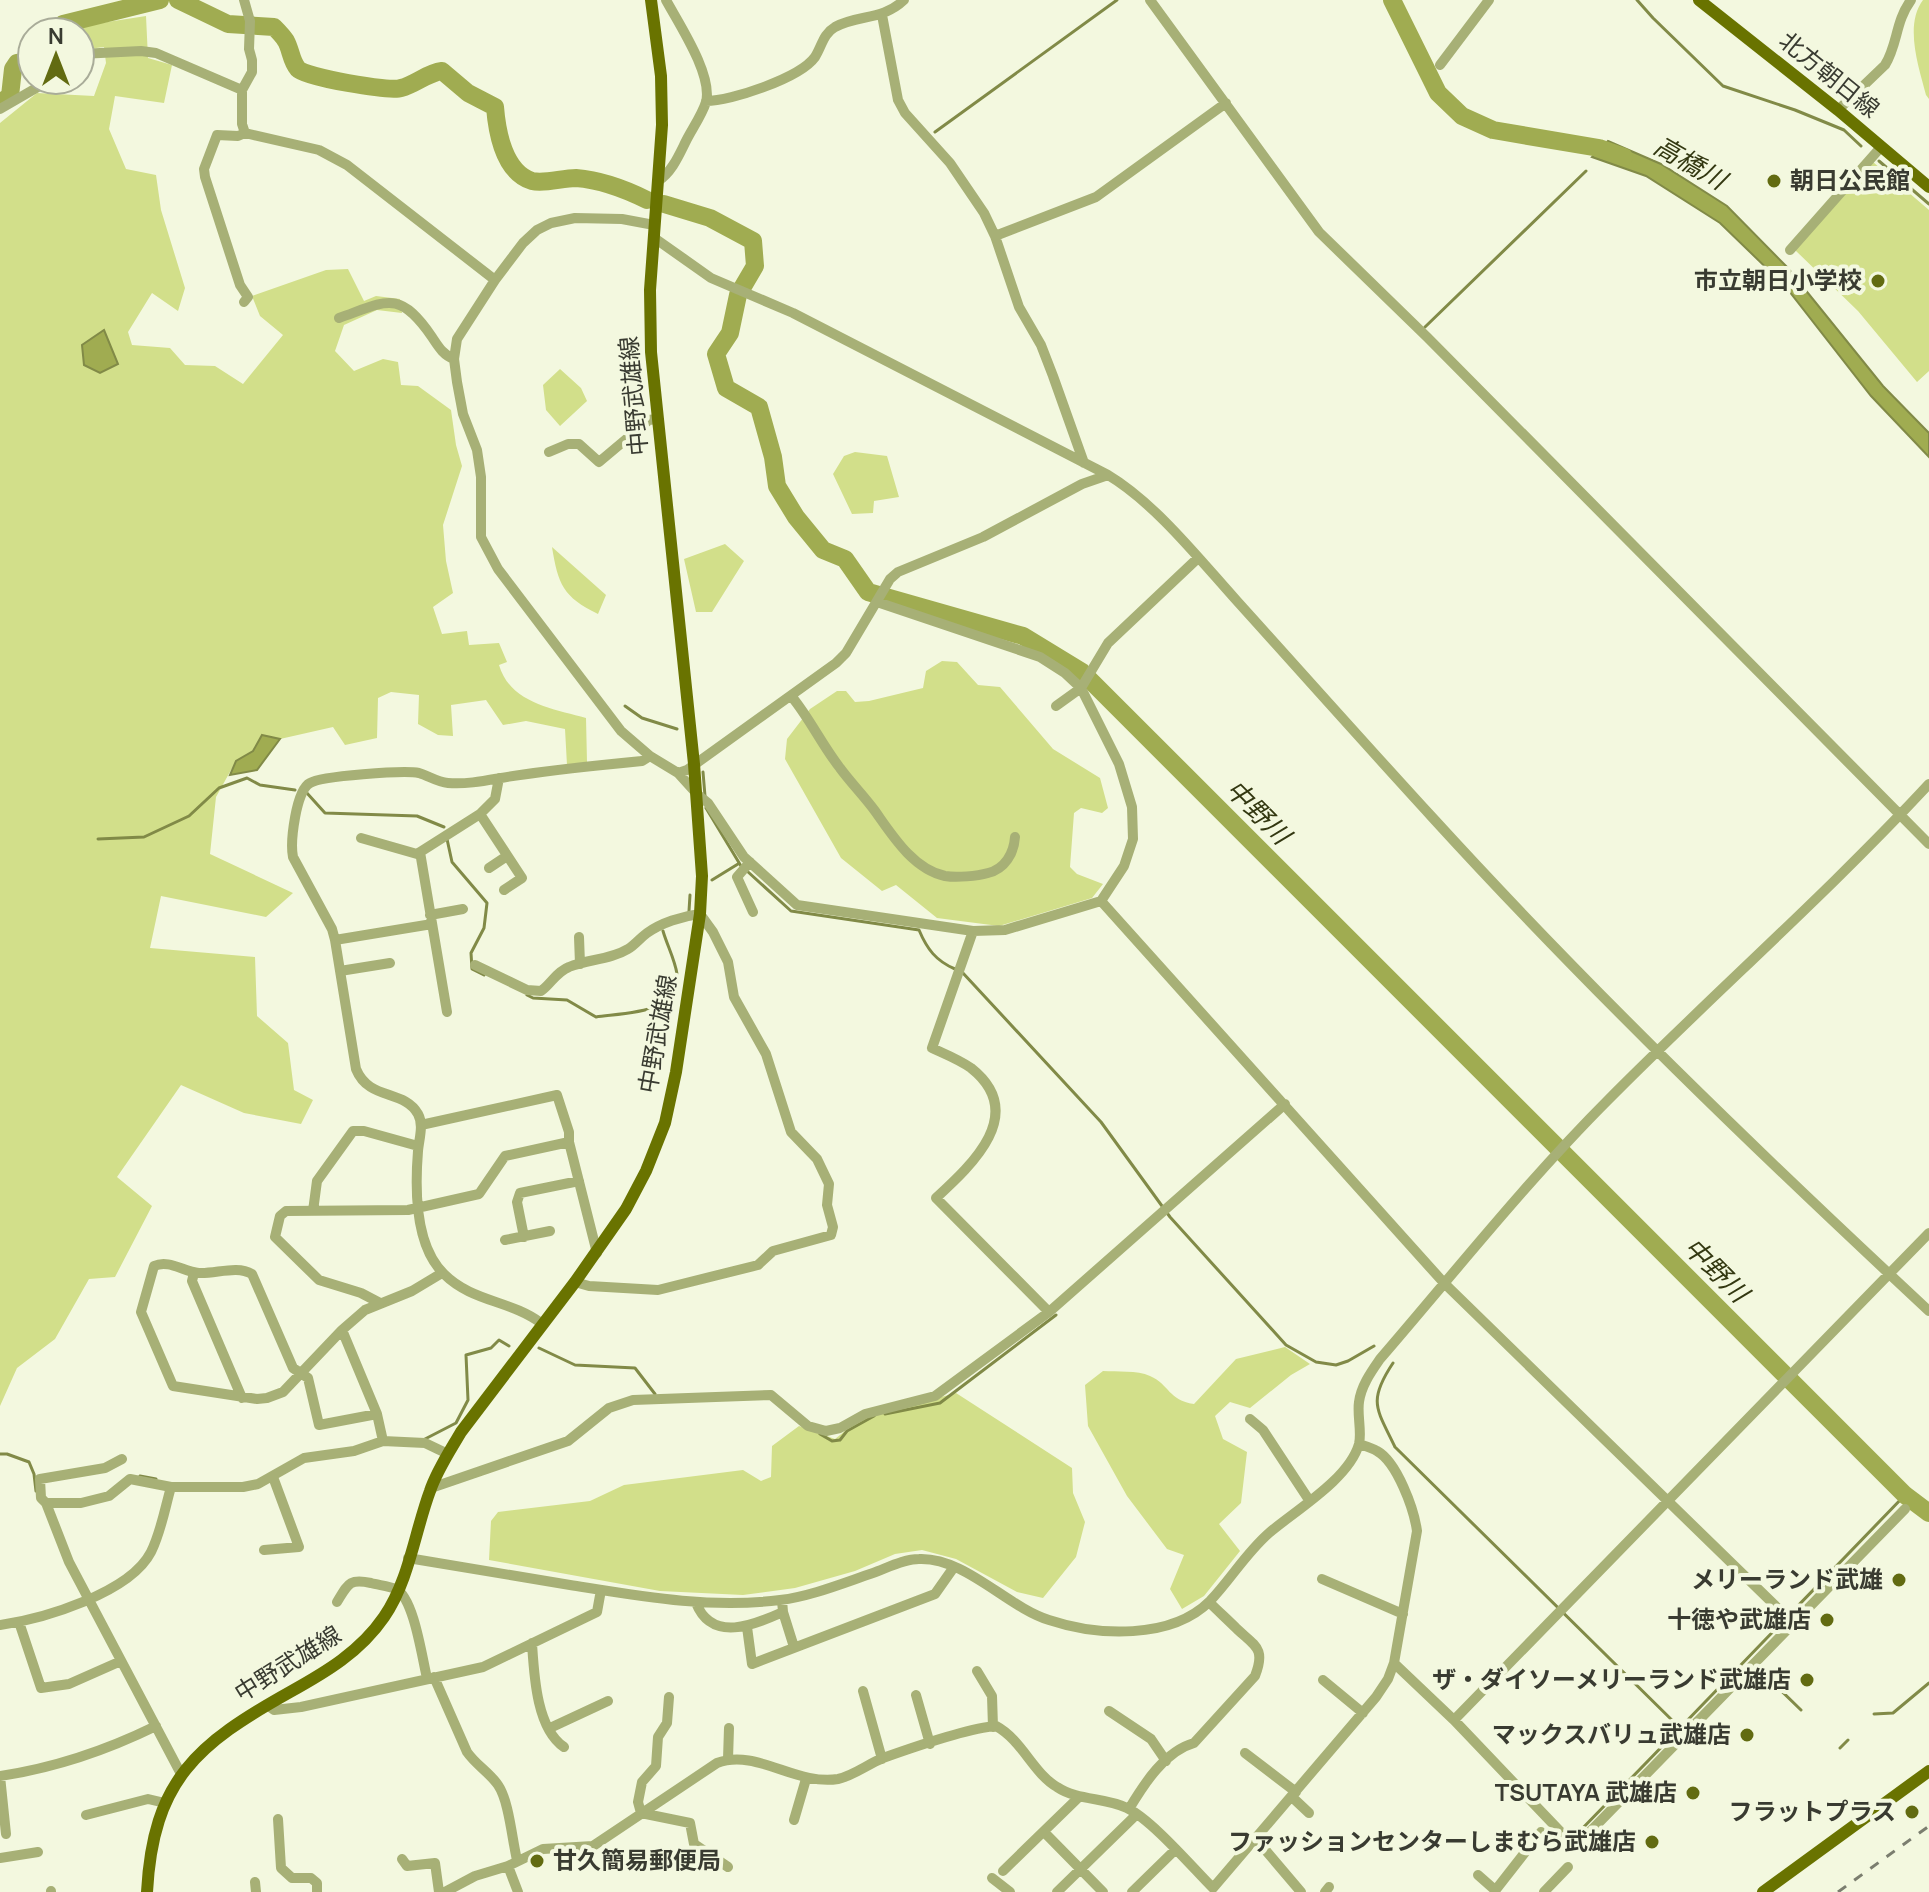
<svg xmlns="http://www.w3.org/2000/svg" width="1929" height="1892" viewBox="0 0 1929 1892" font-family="Manrope,'Noto Sans JP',sans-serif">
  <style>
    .green { fill: #d2df8a }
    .water { fill: #a0ac51; stroke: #818a47; stroke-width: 2 }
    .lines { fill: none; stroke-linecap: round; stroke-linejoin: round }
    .stream { stroke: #818a47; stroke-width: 3 }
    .river { stroke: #a0ac51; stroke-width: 18 }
    .minor { stroke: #a7b076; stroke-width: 10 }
    .major { stroke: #697300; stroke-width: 12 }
    .rail { stroke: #7b7e6f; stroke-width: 3; stroke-dasharray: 10 10; stroke-linecap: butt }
    .poi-dot { fill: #626b11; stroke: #f3f8df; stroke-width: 3 }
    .labels { text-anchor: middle; stroke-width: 8; stroke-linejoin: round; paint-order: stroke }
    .street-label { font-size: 24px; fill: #393b31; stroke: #f3f8df }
    .poi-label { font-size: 24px; font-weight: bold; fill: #393b31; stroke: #f3f8df; text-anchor: end }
    .water-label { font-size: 26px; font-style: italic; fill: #333811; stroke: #f3f8df }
  </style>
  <rect width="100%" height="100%" fill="#f3f8df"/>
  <path class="green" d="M1923,0h6v99l-3,-4c-7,-27 -22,-70 -3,-95z
    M146,16l2,42 24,7 -8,38 -49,-7 -6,33 17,40 30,6 5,35 24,78 -7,23 -26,-18 -24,39 4,13 38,3 15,17 30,1 28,18 40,-49 -23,-19 -8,-20 74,-26 22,-1 16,32 12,-5 24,3 2,14 -25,-3 -33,15 -9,26 19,20 29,-12 15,3 3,23 17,1 33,24 5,35 6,21 -19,59 3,36 7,32 -20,14 9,27 25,-3 2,14 30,-2 8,19 -8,3c11,38 54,44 87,53l1,44 -20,3 -2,-36 -39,-8 -23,4 -17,-25 -35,5 2,31 -15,-1 -20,-11 1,-29 -28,-3 -13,6 -1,40 -32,7 -12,-18 -53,12 -18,-4 -9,16 -17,10 -20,36 -6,57 83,39 -27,24 -105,-21 -11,52 105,9 2,59 31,27 6,47 19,10 -12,24 -57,-11 -63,-28 -64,92 35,29 -37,71 -26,2 -34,60 -38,29 -17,38v-1283l37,-30 57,3 12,-33 -2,-16 -24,3v-18h-19l1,-3z
    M1873,162l56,48v161l-12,11 -59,-71 -63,-61z
    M560,369l21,19 6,13 -27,25 -14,-16 -3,-25z
    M855,452l32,4 12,41 -25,4 -1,12 -21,1 -19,-40 11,-18z
    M725,544l19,17 -32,51h-16l-12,-53z
    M552,547l54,48 -8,19c-35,-17 -40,-30 -46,-67z
    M942,661l15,1 21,23 22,2 53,62 47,29 8,30 -6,5 -21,-5 -7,5 -4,54 7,7 26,10 -11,14 -93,28 -62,-8 -41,-33 -14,6 -41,-33 -56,-99 2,-20 23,-30 27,-18h9l9,11 14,-1 54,-13 3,-17z
    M1285,1347l25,17 -19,11 -41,33 -20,-6 -15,14 8,23 24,13 -6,51 -22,21 21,27 -36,45 -22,13 -12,-20 14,-34 -17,-6 -40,-53 -39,-70 -3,-41 18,-14c14,1 34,-1 47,5 20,9 18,24 44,28l42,-45z
    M956,1393l116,75 1,25 12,29 -9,35 -33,41 -26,-6 -61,-33 -34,-9 -27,4 -40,17 -60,17 -52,7 -83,-4 -171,-31 2,-39 7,-9 92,-11 34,-16 119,-15 18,11 10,-4 1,-31 27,-20 36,13 25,-20z"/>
  <path class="water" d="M1608,141l53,23 66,42 60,61 96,119 46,47v24l-58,-61 -86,-110 -65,-63 -74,-47 -54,-19z
    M104,330l14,34 -18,9 -16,-8 -2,-20z
    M262,735l18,4 -23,31 -27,5 6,-14 17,-10z"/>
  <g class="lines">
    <path class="stream" d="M1637,0l16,18 70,68 72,24 49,20 17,16
      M935,132l182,-132
      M1879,161l50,43
      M1425,327l161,-156
      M625,706l17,12 35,11
      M703,772l2,24
      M306,792l19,21 92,3 27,11
      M706,808l35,58
      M98,839l46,-2 45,-21 30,-28 28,-10 13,7 35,5
      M447,839l5,23 35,41 -3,25 -13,25 1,16 12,6
      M747,871l44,40 128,19c8,19 17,31 36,39
      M712,880l26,-16
      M689,911l1,-16
      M962,972l139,150 69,95 116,128 30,17 20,3 12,-4 26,-15
      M527,995l6,3 34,2 29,17c26,-4 88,-3 81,-43 -2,-14 -10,-29 -14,-43
      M539,1348l36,17 60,3 20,26
      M1393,1363c-26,39 -16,46 2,84l285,281 225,-233
      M885,1414l55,-11 116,-88
      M820,1434l12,7 8,-1 7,-9 27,-15
      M425,1439l31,-16 12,-23 -2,-45 25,-7 8,-8 10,6
      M0,1454h7l22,8 5,12 2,17
      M140,1476l16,3
      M1764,1674l37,36
      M1874,1714l19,-1 36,-30
      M1840,1748l8,-8
      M1576,1835l103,-106"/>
    <path class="river" d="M178,0l50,24 46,3c4,4 9,9 12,14 5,9 5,20 12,28 7,8 92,23 103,19 15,-4 26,-15 41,-17l26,22 27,14c2,25 9,65 37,74 13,3 30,-3 44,-3 25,2 49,11 71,22
      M1392,0l46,93 24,23 31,14 106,18 25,9
      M56,32l7,-8 97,-24
      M0,103l10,-7 3,-27 4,-6 8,-1 7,3
      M664,204l46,14 43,23 2,25 -17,29 -8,38 -14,21 10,34 33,19 14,50 4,29 19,31 27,33 22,9 23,33 155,44 59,36 823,823 24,18"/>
    <path class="minor" d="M244,0l6,21 -1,28 3,11v12l-10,18v34l3,9 74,17 28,15 148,115
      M1150,0l169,232 108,105 502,507
      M882,15l16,85 7,13 45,50 34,50 11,23 24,71 22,38 12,31 31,87
      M80,54l61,-3 15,2 86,37
      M1440,65l49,-65
      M706,101c25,0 94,-23 109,-44 7,-11 8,-23 20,-30 24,-13 47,-6 69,-27
      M0,109l50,-29
      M1838,110l47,-45c13,-21 10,-43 26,-65
      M658,181c14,-9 21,-26 28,-40 6,-12 16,-26 20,-39 7,-27 -27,-78 -40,-102
      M654,225l-32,-6 -47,-1 -24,5 -14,7 -14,13 -28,37 -38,59 -3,20 3,23 6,32 14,36 4,27v60l17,32 123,162 29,25 28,17 19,21 11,9 36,54 53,48 176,26 32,-1 96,-29 23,-35 9,-27 -1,-32 -13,-43 -38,-76 -16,-15 -25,-16 -163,-55
      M995,236l101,-39 130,-94
      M653,237l58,41 82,35 315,162
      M1790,250l91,-103
      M244,302l4,-5 -8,-12 -35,-108 -1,-8 13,-34 21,1 7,-3
      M339,318c48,-17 60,-29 93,19 6,9 11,18 22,22
      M549,452l19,-8h11l20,18 50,-42 7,-1
      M792,697c18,22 30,48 48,71 11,15 24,28 35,43 17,24 38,58 70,65 12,2 32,0 43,-3 17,-4 26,-20 27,-36
      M1056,706l25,-18 27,-45 90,-85
      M678,773l9,-3 149,-107 10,-10 44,-74 8,-7 85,-35 99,-53 26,-9c47,28 92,85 129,126 65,72 129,144 195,216 157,172 326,335 497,494
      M499,778l-4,21 -15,15 42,64 -18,12
      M361,838l56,16 63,-40
      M420,852l27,160
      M750,862l-13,15 16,35
      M489,868l18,-12
      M1101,901l343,382 349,340
      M430,915l33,-6
      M973,931l-41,117c13,6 28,12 39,20 57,45 2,96 -35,130l113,114
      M579,937l1,27
      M335,940l97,-16
      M475,965l52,25 14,1c10,-7 15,-19 28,-24 19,-8 41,-7 59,-18 7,-4 12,-11 19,-16 14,-10 35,-17 53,-19l13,18 15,30 6,35 32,57 25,78 26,27 12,25 -2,21 6,22 -2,8 -58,16 -15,14 -100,25 -69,-4 -14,-4
      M340,971l50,-8
      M421,1125l136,-30 12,37v10
      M313,1211l4,-30 36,-50h11l54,15
      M524,1237l-7,-35 3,-9 59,-12
      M505,1240l45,-9
      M194,1273l-2,8 50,117
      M380,1303l-19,-10 -42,-13 -44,-43 5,-21 6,-5 122,-1 71,-16 26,-38 64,-14 28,111
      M541,1323c-31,-23 -69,-21 -97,-49 -29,-28 -29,-86 -26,-123 1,-12 6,-26 0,-37 -14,-25 -49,-13 -62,-45l-21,-129 -3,-11 -39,-72c-3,-15 3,-67 17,-74 11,-7 94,-13 109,-10 10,3 18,9 29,10 24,2 48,-5 72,-8 41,-6 81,-10 122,-14l8,-5
      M342,1330l35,84 6,27
      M377,1414l-58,11 -11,-47 -15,-10 -41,-94c-15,-9 -36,0 -53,-1 -15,-1 -30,-14 -45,-7l-13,46 32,74 84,13 10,-1 16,-6 59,-62 23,-20 47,-19 30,-18
      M1250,1419l13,11 46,70
      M122,1459l-17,9 -65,11 1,19 5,5 23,59 112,212
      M431,1488l137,-47 41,-33 24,-8 138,-5 37,31 18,5 14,-3 25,-14 70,-18 114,-84 236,-208
      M46,1503h35l28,-7 21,-17 41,8
      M264,1550l35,-3 -26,-70
      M408,1558c54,9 108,18 162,27 69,11 139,24 210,15 32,-4 63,-17 93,-27 14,-5 31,-14 46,-14 46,-2 88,48 130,61 48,16 122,20 161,-19 21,-22 36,-48 59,-68 27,-23 80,-54 90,-89 3,-12 -2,-29 0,-42 2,-16 12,-30 21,-43 75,-87 147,-178 229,-260 105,-106 218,-205 320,-315
      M1322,1579l81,35
      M337,1602c11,-18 12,-24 34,-19 7,2 18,3 25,6 18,9 26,69 31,89
      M696,1603c16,40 58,22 87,9l-1,-12
      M783,1612l11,35
      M19,1622l22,66 28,-4 52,-23
      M0,1625c43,-6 130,-32 151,-73 10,-20 14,-44 20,-65h72l15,-3 46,-26 50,-7 29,-10 42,2 23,11
      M747,1627l5,37 183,-70 19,-27
      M532,1643c2,30 4,85 32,104
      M1394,1663l60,57 121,127 330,-338
      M977,1671l15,25 1,31
      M434,1677l33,75c9,13 22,20 31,33 11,16 14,54 19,75
      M1323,1680l40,33
      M863,1691l19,68
      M916,1695l14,49
      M669,1697l-2,26 -9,14 -2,29 -14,16 -4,20 3,11 49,10 4,21 34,23
      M267,1705l7,5 27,-3 182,-40 114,-55 4,-22
      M1109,1711l42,28 15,22
      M1454,1720l475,-487
      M550,1728l58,-27
      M1245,1753l51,39
      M728,1759l1,-31
      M0,1776c54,-8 107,-26 156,-50
      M0,1776l6,58
      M1292,1797l17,16
      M1129,1809c15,-25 36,-58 65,-66l61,-67c11,-28 0,-30 -18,-47 -9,-9 -19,-18 -28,-27
      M86,1815l62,-16 17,4
      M278,1819l3,49 11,10h19l6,5v9
      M794,1820l12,-41
      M1044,1832l59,60
      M1508,1834l20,15
      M1256,1839l45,53
      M0,1858l38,-6
      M402,1859l5,7 28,-3 4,29
      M508,1866l10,26
      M1003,1871l76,-74
      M1478,1875l17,15
      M992,1878l18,14
      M255,1882l1,10
      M51,1892v-1
      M445,1892l30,-16 33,-10 35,-17 50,-3 124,-83c39,-15 79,23 121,16 15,-3 30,-15 45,-21 28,-10 85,-30 113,-32 26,14 37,47 61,61 21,14 48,10 70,21 25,12 65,59 86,80l163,-191 12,-18 6,-16 23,-132c-3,-22 -20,-69 -40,-80 -5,-3 -12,-5 -18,-7
      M1057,1892l80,-78
      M1132,1892l43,-42
      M1325,1892l4,-5
      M1494,1892l47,-60
      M1544,1892l24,-25"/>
    <path class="major" d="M1699,0l139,110 91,77
      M147,1892c6,-112 50,-148 143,-200 36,-20 70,-40 94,-75 25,-36 31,-86 46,-126 7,-21 20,-40 31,-59l114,-150 51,-73 20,-38 19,-48 11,-51 24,-158 2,-38 -8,-112 -43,-412 -1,-62 12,-165 -1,-49 -10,-76
      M1763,1892l166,-121"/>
    <path class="rail" d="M1838,1892l91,-66"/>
  </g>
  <g class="poi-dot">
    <circle cx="1774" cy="181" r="8"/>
    <circle cx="1878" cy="281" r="8"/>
    <circle cx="1899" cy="1580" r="8"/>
    <circle cx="1827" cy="1620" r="8"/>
    <circle cx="1807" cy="1680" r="8"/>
    <circle cx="1747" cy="1735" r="8"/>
    <circle cx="1693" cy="1793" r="8"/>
    <circle cx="1912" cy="1812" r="8"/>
    <circle cx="1652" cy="1842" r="8"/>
    <circle cx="537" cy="1861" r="8"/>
  </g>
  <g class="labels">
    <g class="street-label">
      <text transform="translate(1829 75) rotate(39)" y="8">北方朝日線</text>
      <text transform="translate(634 396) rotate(-95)" y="8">中野武雄線</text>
      <text transform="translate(658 1034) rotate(-80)" y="8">中野武雄線</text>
      <text transform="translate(288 1664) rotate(-32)" y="8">中野武雄線</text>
    </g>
    <g class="poi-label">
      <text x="1790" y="189" text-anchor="start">朝日公民館</text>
      <text x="1862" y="289">市立朝日小学校</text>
      <text x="1883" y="1588">メリーランド武雄</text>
      <text x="1811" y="1628">十徳や武雄店</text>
      <text x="1791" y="1688">ザ・ダイソーメリーランド武雄店</text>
      <text x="1731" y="1743">マックスバリュ武雄店</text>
      <text x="1677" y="1801">TSUTAYA 武雄店</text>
      <text x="1896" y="1820">フラットプラス</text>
      <text x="1636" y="1850">ファッションセンターしまむら武雄店</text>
      <text x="553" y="1869" text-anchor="start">甘久簡易郵便局</text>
    </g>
    <g class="water-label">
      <text transform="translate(1690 163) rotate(30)" y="9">高橋川</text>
      <text transform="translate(1258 812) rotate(45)" y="9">中野川</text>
      <text transform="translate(1716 1270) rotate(45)" y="9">中野川</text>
    </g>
  </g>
  <g transform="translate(56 56)"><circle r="38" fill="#f3f8df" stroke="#a9ac99" stroke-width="2"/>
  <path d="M0-6L14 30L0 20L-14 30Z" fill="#626b11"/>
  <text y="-12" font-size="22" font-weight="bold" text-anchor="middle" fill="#393b31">N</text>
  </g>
</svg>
